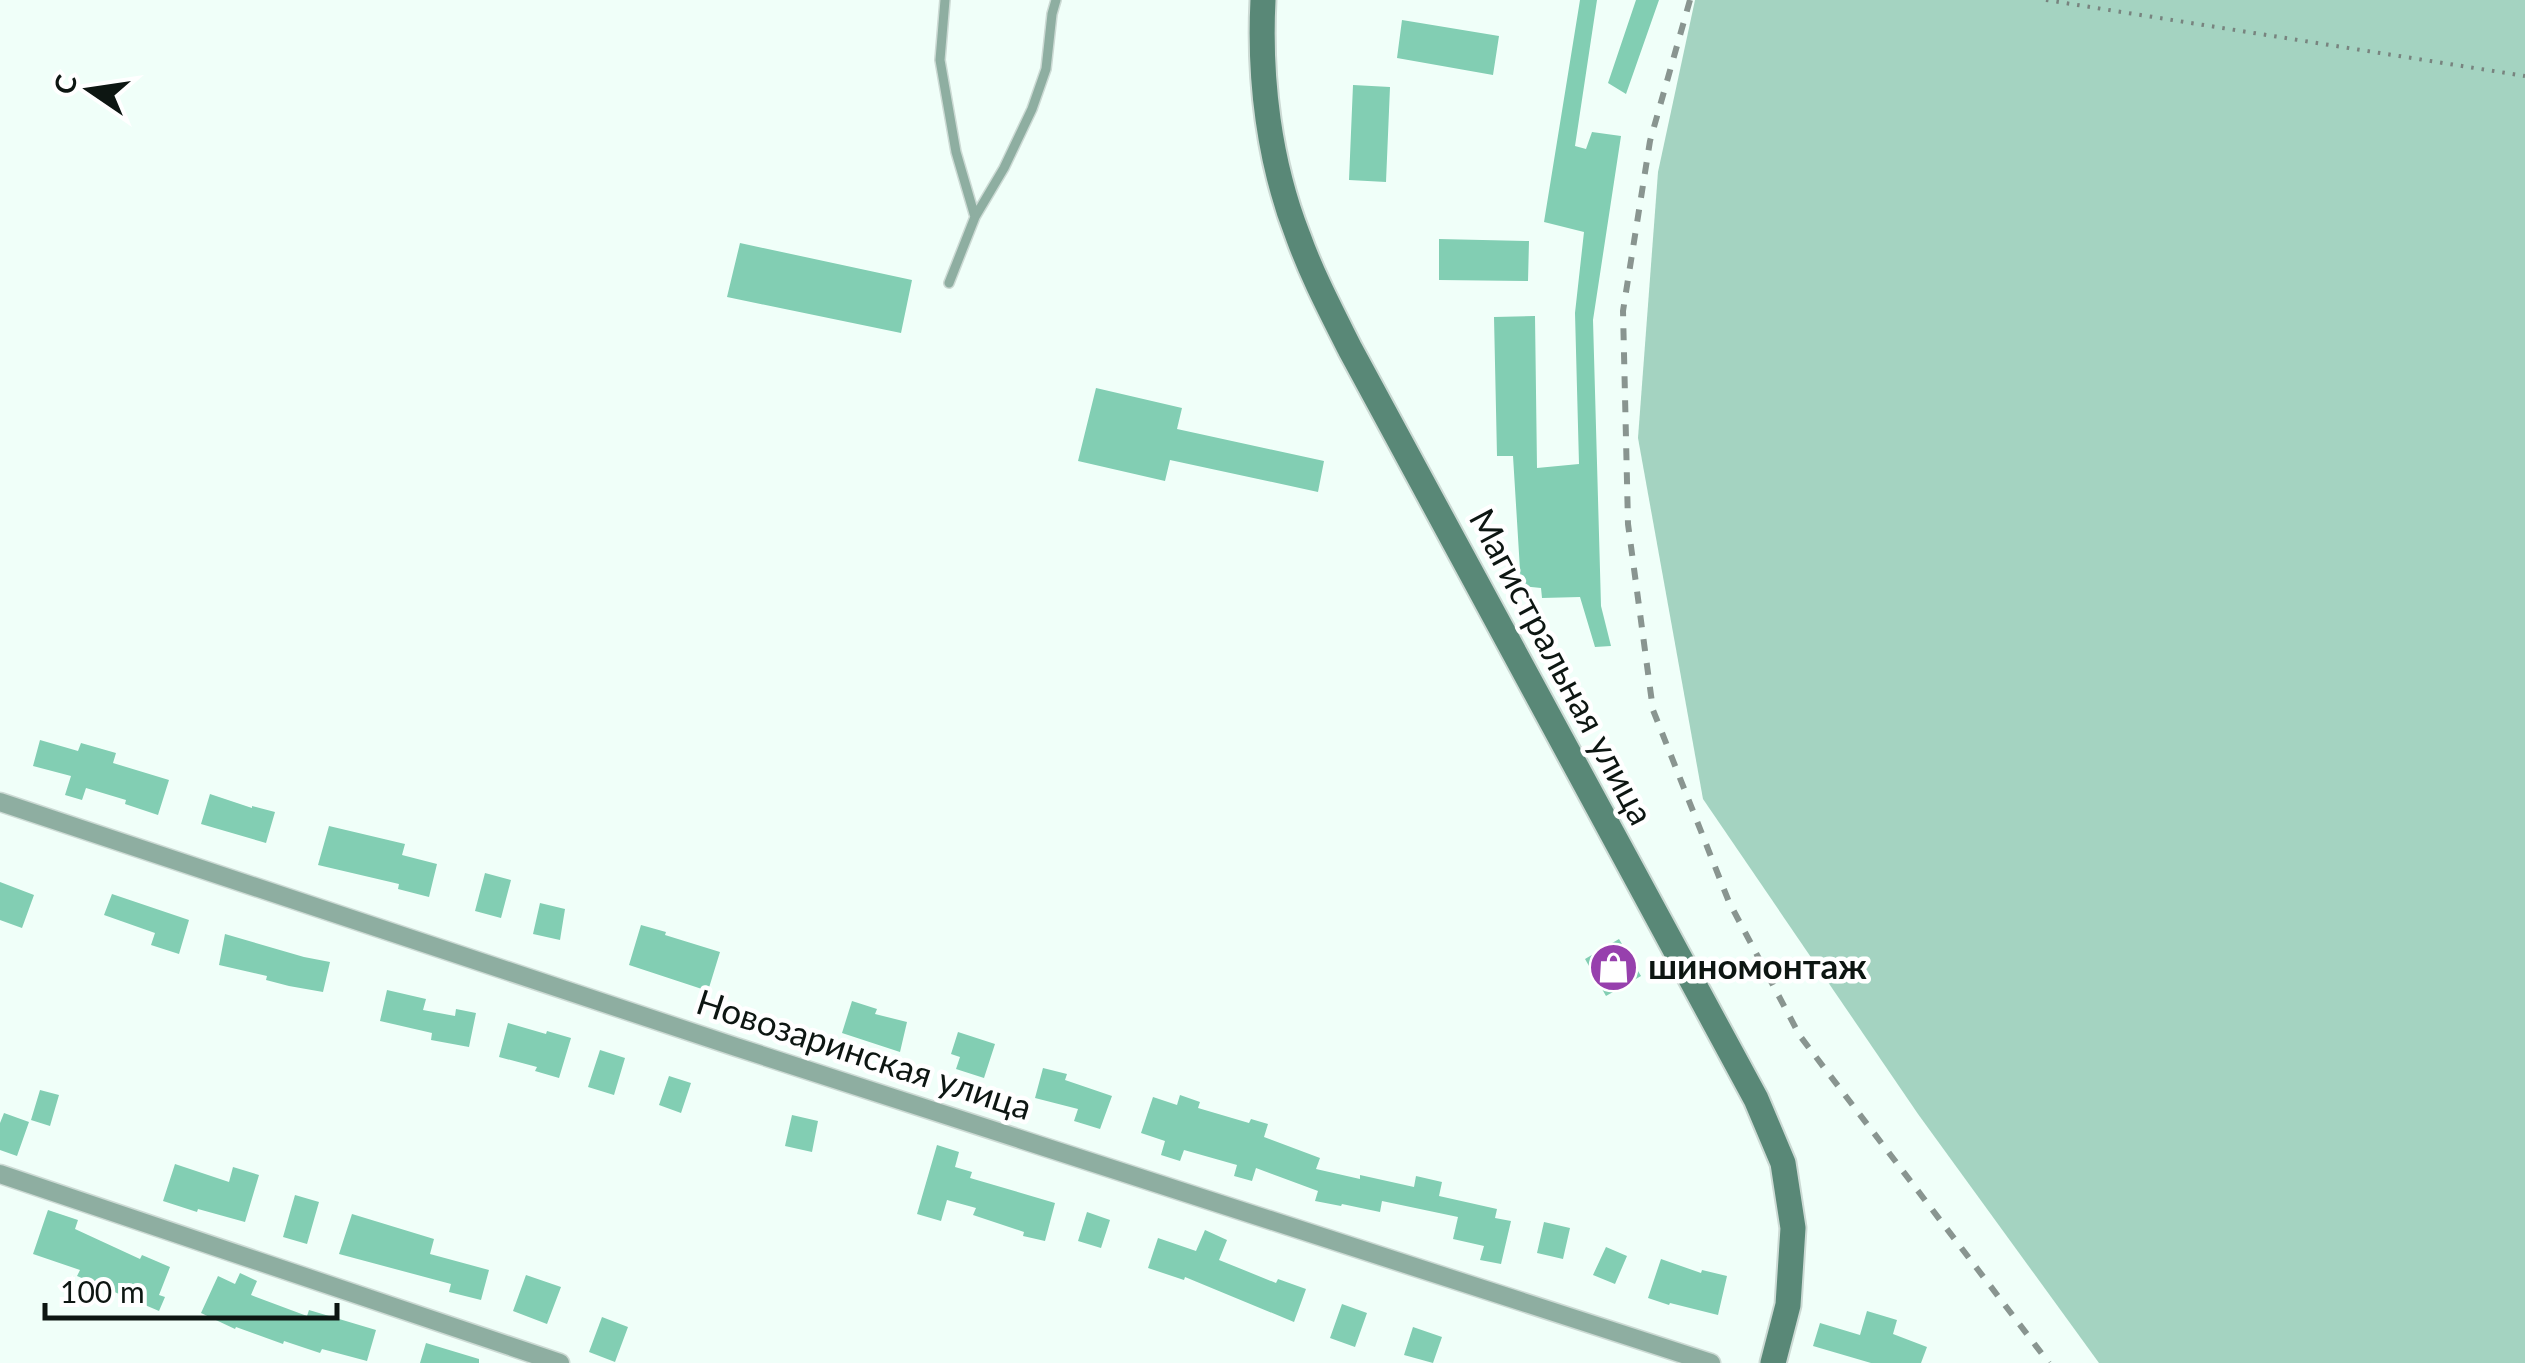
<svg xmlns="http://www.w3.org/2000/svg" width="2525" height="1363" viewBox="0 0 2525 1363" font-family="Lato,sans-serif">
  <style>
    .green { fill: #a4d3c1 }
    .building { fill: #82ceb3 }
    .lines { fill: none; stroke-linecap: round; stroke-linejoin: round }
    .service-casing { stroke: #ccdad4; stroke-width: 12 }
    .minor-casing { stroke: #ccdad4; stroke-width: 21 }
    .secondary-casing { stroke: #ccdad4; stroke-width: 29 }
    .path { stroke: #78847f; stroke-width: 4; stroke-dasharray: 2.5 8; stroke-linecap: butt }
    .service { stroke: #8eaea1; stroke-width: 9 }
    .minor { stroke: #8eaea1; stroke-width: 18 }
    .secondary { stroke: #598877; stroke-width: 25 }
    .rail { stroke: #899590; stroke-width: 6; stroke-dasharray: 12 12; stroke-linecap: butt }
    .labels { text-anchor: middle; stroke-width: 9; stroke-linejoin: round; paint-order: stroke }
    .street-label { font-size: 35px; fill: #0d1612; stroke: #fff }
    .poi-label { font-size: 35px; font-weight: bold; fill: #0d1612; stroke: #fff; text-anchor: start }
  </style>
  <rect width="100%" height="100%" fill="#f0fff9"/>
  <path class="green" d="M1695,0h830v1363h-426l-181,-249 -215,-315 -65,-361 20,-266z"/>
  <path class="building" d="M1580,0h17l-22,146 11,3 6,-17 29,4 -28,184 8,286 10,40 -16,1 -15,-50 -38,1 -1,-10 -20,-2 -8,-130h-16l-3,-139 41,-1 2,152 42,-4 -4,-151 9,-81 -40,-10z
    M1636,0h23l-33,94 -18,-11z
    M1402,20l97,16 -6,39 -96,-17z
    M1353,85l37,2 -4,95 -37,-2z
    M1439,239l90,2 -1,40 -89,-1z
    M740,243l172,37 -11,53 -174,-36z
    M1096,388l86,20 -5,21 147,32 -6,31 -148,-32 -5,21 -87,-20z
    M40,740l38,11 3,-8 35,10 -3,10 56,17 -11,35 -33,-11 1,-4 -40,-12 -4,12 -17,-5 6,-19 -38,-10z
    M210,794l42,14v-2l23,6 -9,31 -65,-19z
    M329,826l76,18 -3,11 35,9 -8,33 -31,-8 1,-5 -81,-19z
    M485,873l26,7 -10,38 -26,-7z
    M0,882l34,13 -12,33 -22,-8z
    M112,894l77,26 -10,34 -28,-9 4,-12 -51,-18z
    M540,903l25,6 -5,31 -27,-6z
    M641,925l25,7 -1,3 55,17 -12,39 -79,-26z
    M225,934l79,23 26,5 -7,30 -34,-6 -23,-6 1,-4 -48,-11z
    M1619,939l22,37 -35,20 -21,-37z
    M387,990l39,9 -3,11 32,6 1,-7 20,4 -7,34 -38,-7 1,-7 -52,-12z
    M852,1001l25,8 -2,5 32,8 -7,30 -58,-19z
    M508,1023l38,11 1,-3 24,7 -12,40 -24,-7 2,-4 -38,-10z
    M958,1032l37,12 -11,34 -28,-9 4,-12 -9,-3z
    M600,1050l25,8 -11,37 -26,-8z
    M1043,1068l24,6 -2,6 47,16 -12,33 -26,-8 4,-12 -43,-11z
    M669,1076l22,7 -10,30 -22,-8z
    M40,1090l19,5 -9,31 -19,-6z
    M1180,1095l20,7 -2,6 51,15 2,-4 17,5 -4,13 56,21 -4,11 44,10v-4l54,12 2,-11 26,6 -3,14 58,13 -2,9 16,3 -10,43 -21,-4 4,-14 -31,-7 5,-22 -76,-16 -2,11 -38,-8 -1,2 -26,-5 3,-10 -62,-23 -4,13 -18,-5 3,-11 -53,-15 -4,11 -19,-6 4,-14 -24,-8 12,-36 24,8z
    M4,1113l25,9 -12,34 -17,-6v-27z
    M792,1115l26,6 -6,31 -27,-6z
    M937,1145l22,7 -4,15 17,5 -2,6 85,25 -10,38 -22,-5 1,-4 -51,-17 3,-7 -29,-8 -6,21 -24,-7z
    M175,1164l54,18 4,-15 26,8 -14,47 -47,-13 -1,3 -34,-11z
    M295,1195l24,7 -12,42 -24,-7z
    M48,1210l30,10 -3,9 65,30 2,-4 28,12 -11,28 6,2 -6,14 -82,-35 3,-6 -47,-16z
    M1087,1212l23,8 -9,28 -23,-7z
    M352,1214l82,25 -4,15 59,16 -8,30 -32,-8 2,-8 -112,-30z
    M1544,1222l26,6 -7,31 -26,-6z
    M1205,1230l22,10 -8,20 57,23 2,-4 28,10 -12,33 -109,-45 -1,3 -36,-12 10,-30 38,13z
    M1606,1247l21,9 -12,28 -22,-9z
    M1661,1259l40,14 1,-3 25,6 -9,39 -48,-12 -1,2 -21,-7z
    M240,1273l17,8 -6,14 56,21 2,-6 67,20 -9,31 -45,-12 -2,4 -36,-12 -1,3 -47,-17 -1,2 -34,-16 17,-37 17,8z
    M526,1275l35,12 -14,37 -34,-13z
    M1342,1304l25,9 -12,34 -25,-9z
    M1867,1311l30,9 -4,14 34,13 -6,16h-50l-58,-17 7,-23 40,12z
    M602,1317l26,10 -13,35 -26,-10z
    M1413,1327l29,10 -9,26 -29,-8z
    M426,1343l53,16v4h-59z"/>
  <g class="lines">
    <defs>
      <path id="service" d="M945,0l-5,60 16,92 19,65
        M949,283l26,-66 29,-49 28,-59 14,-40 6,-55 4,-14"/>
      <path id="minor" d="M0,802l736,245 975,316
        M0,1174l560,189"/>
      <path id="secondary" d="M1263,0c-4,79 6,162 35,236 14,39 33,75 52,113l406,750 27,64 10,65 -5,77 -15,58"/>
    </defs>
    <use href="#service" class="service-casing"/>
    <use href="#minor" class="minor-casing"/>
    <use href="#secondary" class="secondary-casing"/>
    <path class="path" d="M2046,0l479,76"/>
    <use href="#service" class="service"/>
    <use href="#minor" class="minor"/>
    <use href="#secondary" class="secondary"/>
    <path class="rail" d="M1690,0l-40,141 -27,170 5,213 25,186 76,192 71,134 249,327"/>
  </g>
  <defs>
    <symbol id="shop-disc" viewBox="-11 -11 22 22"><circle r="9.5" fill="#9740ad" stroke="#fff"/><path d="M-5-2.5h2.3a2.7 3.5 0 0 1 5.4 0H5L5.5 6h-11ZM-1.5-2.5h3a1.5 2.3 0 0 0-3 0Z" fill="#fff"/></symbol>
  </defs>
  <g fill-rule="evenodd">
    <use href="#shop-disc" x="1586" y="940" width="55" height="55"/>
  </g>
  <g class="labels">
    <g class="street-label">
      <text transform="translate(1561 667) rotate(62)" y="12">Магистральная улица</text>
      <text transform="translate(864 1055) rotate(18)" y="12">Новозаринская улица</text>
    </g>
    <g class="poi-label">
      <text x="1648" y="979">шиномонтаж</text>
    </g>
  </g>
  <g transform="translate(90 90) rotate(283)" stroke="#ffffff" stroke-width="8" paint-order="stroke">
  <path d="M0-8L18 38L0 25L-18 38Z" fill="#0d1612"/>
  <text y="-15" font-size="28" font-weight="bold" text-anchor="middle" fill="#0d1612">С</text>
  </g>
  <path d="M45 1303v15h292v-15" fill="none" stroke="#0d1612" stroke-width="5"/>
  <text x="60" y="1303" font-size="30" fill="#0d1612" stroke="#ffffff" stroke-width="8" paint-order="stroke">100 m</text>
</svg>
